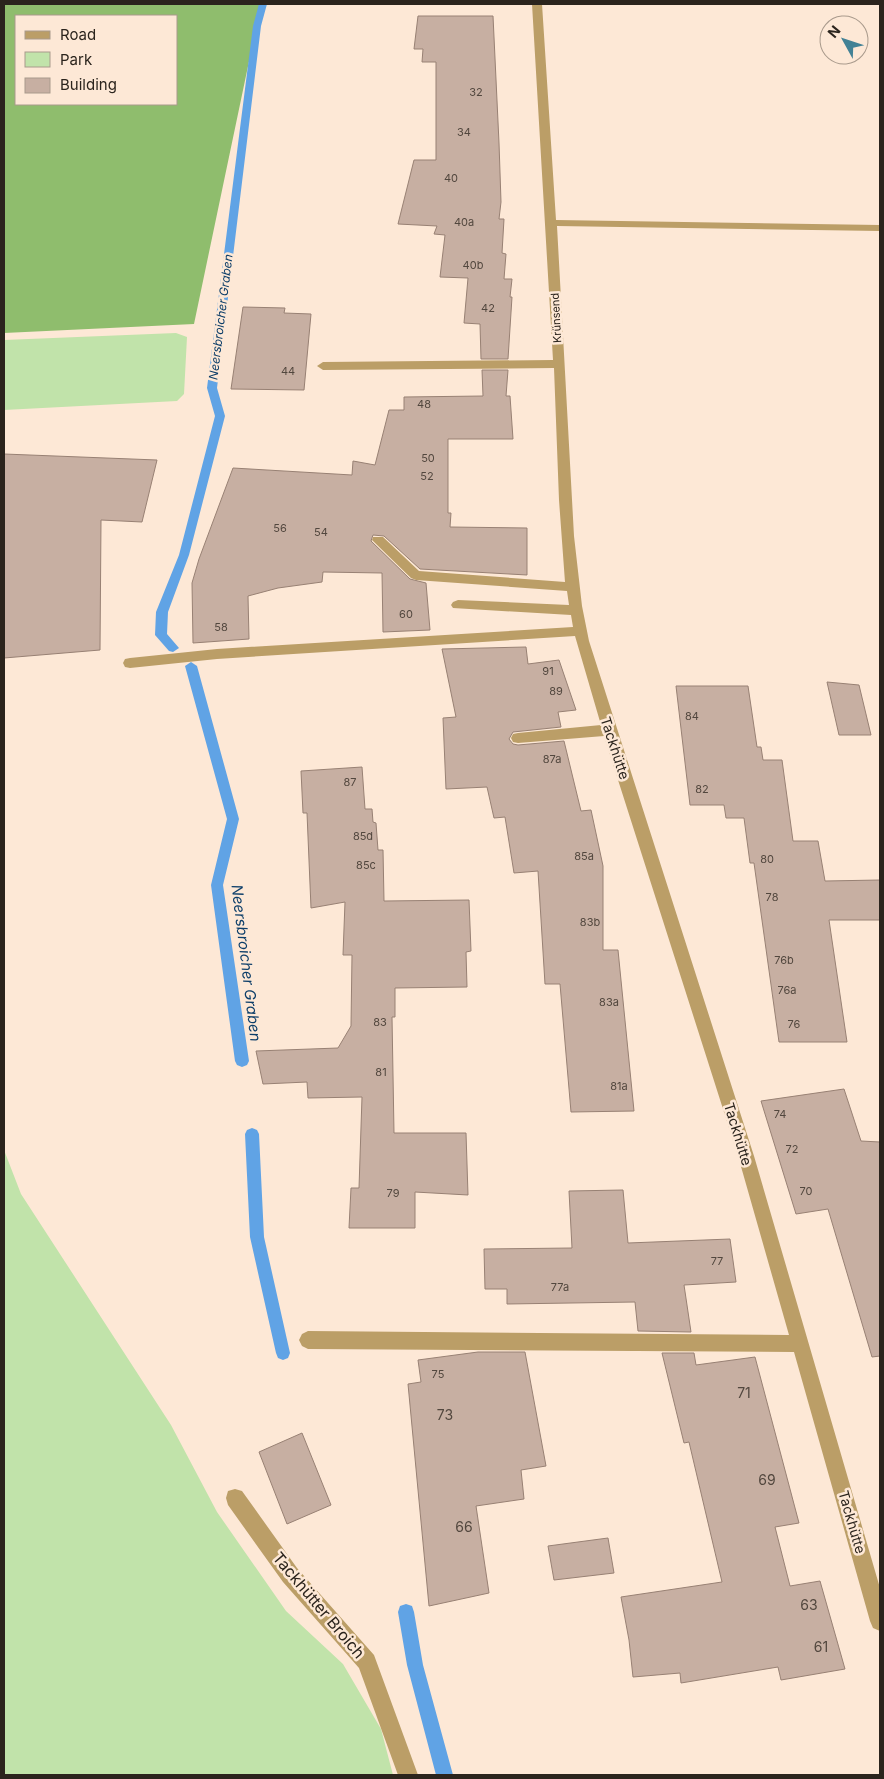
<svg xmlns="http://www.w3.org/2000/svg" width="884" height="1779" viewBox="0 0 884 1779" font-family="Inter,sans-serif">
  <style>
    .green { fill: #c1e3aa }
    .forest { fill: #8fbd6d; fill-rule: evenodd }
    .lines { fill: none; stroke-linecap: round; stroke-linejoin: round }
    .stream { fill: #60a3e5; fill-rule: evenodd }
    .building { fill: #c7afa2; stroke: #988174 }
    .minor { fill: #bb9e67; fill-rule: evenodd }
    .labels { text-anchor: middle; stroke-width: 5; stroke-linejoin: round; paint-order: stroke }
    .number-label { font-size: 11px; fill: #52473e }
    .far-street-label { font-size: 11px; fill: #2b241d; stroke: #fde8d6 }
    .far-water-label { font-size: 12px; font-style: italic; fill: #0d3e69; stroke: #fde8d6 }
    .street-label { font-size: 14px; fill: #2b241d; stroke: #fde8d6 }
    .near-number-label { font-size: 14px; fill: #52473e }
    .water-label { font-size: 15px; font-style: italic; fill: #0d3e69; stroke: #fde8d6 }
    .near-street-label { font-size: 16px; fill: #2b241d; stroke: #fde8d6 }
  </style>
  <rect width="100%" height="100%" fill="#fde8d6"/>
  <path class="green" d="M176,333l11,4 -3,57 -7,7 -173,9v-70z
    M4,1150l17,44 150,231 46,87 69,99 57,53 38,65 12,46h-389z"/>
  <path class="forest" d="M4,4h257l-67,320 -190,9zM16,16h160v88h-160z"/>
  <g class="lines">
    <path class="stream" d="M259,4h8l-6,22 -44,362 8,28 -36,139 -21,57 -1,22 12,14 -6,4 -4,-1 -14,-16 1,-23 23,-57 36,-139 -8,-28 46,-362z
      M191,662l6,4 42,153 -16,66 26,176 -2,4 -5,2 -5,-2 -2,-4 -24,-176 16,-66 -42,-153z
      M252,1128l5,2 2,4 5,103 26,116 -2,5 -5,2 -5,-2 -2,-5 -26,-116 -5,-103 2,-4z
      M406,1604l6,2 2,6 9,53 30,110h-17l-29,-110 -9,-53 2,-6z"/>
  </g>
  <path class="building" d="M418,16h75l6,127 2,59 -2,17h5l-2,34 4,1 -2,25h8l-2,18h2l-4,62h-27l-1,-35 -16,-1 4,-45 -28,-1 5,-42 -11,-1 3,-8 -39,-2 16,-64h22v-98h-14l1,-13h-9z
    M243,307l42,1 -1,5 27,1 -7,76 -73,-1z
    M482,370h26l-2,26h4l3,43h-65v74h3l-1,14 77,1v47l-107,-6 -36,-33 -11,-1 -2,6 39,38 16,4 4,47 -47,2 -1,-59 -59,-1 -1,10 -44,6 -30,8 1,43 -56,4 -1,-60 7,-24 34,-91 119,7 1,-14 22,4 14,-55h15v-13l79,-1z
    M4,454l153,6 -15,62 -41,-2 -1,130 -96,8z
    M526,647l2,17 31,-4 17,50 -18,2 3,15 -48,5 -4,7 4,5 5,1 46,-4 17,70 10,-1 12,56v84h15l16,161 -63,1 -11,-128h-15l-7,-113 -24,2 -9,-56 -11,1 -7,-31 -41,2 -3,-71 13,-1 -14,-68z
    M827,682l32,3 12,50h-32z
    M676,686h72l9,61h4l2,13h19l11,81h25l7,40 55,-1v40h-51l18,122h-68l-25,-179h-4l-6,-45h-18l-2,-13h-34z
    M362,767l3,42h7l1,13 3,1 2,27h5l1,51 85,-1 2,51 -5,1 1,35 -72,1v29h-3l2,116h72l2,62 -53,-3v36h-66l2,-40h8l3,-91 -54,1 -1,-16 -44,2 -7,-33 82,-3 13,-22 1,-71h-9l2,-53 -34,6 -4,-95h-4l-2,-42z
    M844,1089l17,52 19,1v214l-8,1 -44,-148 -32,5 -35,-113z
    M623,1190l5,53 102,-4 6,43 -52,3 7,47 -53,-1 -3,-29 -128,2v-15h-22l-1,-40 88,-1 -3,-57z
    M478,1352h47l21,114 -25,4 3,29 -48,7 13,87 -60,13 -21,-222 13,-2 -3,-22z
    M662,1353h32l2,12 59,-8 44,166 -24,4 15,59 30,-5 25,88 -64,11 -3,-13 -97,16 -1,-10 -47,4 -4,-37 -8,-43 101,-15 -33,-140 -5,1z
    M302,1433l29,72 -44,19 -28,-72z
    M608,1538l6,35 -60,7 -6,-34z"/>
  <g class="lines">
    <path class="minor" d="M532,4h10l14,216 324,5v6l-323,-5 17,310 8,70 7,35 165,515 126,432v43l-7,-3 -3,-7 -76,-269 -486,-3 -6,-3 -3,-6 3,-6 6,-3 481,4 -51,-179 -134,-420 -86,7 -5,-1 -2,-4 2,-4 5,-1 83,-8 -26,-89 -358,23 -87,9 -5,-1 -2,-4 2,-4 5,-1 87,-9 356,-22 -2,-12 -118,-7 -2,-3 2,-3 5,-2 111,5 -2,-14 -151,-11 -5,-2 -39,-38 1,-3h10l36,34 146,11 -6,-82 -5,-132 -231,2 -6,-4 6,-4 230,-2z
      M235,1489l7,2 55,77 77,87 44,120h-20l-39,-107 -76,-86 -55,-77 -2,-7 2,-7z"/>
  </g>
  <g class="labels">
    <g class="number-label">
      <text x="476" y="96">32</text>
      <text x="464" y="136">34</text>
      <text x="451" y="182">40</text>
      <text x="464" y="226">40a</text>
      <text x="473" y="269">40b</text>
      <text x="488" y="312">42</text>
      <text x="288" y="375">44</text>
      <text x="424" y="408">48</text>
      <text x="428" y="462">50</text>
      <text x="427" y="480">52</text>
      <text x="280" y="532">56</text>
      <text x="321" y="536">54</text>
      <text x="406" y="618">60</text>
      <text x="221" y="631">58</text>
      <text x="548" y="675">91</text>
      <text x="556" y="695">89</text>
      <text x="692" y="720">84</text>
      <text x="552" y="763">87a</text>
      <text x="350" y="786">87</text>
      <text x="702" y="793">82</text>
      <text x="363" y="840">85d</text>
      <text x="584" y="860">85a</text>
      <text x="767" y="863">80</text>
      <text x="366" y="869">85c</text>
      <text x="772" y="901">78</text>
      <text x="590" y="926">83b</text>
      <text x="784" y="964">76b</text>
      <text x="787" y="994">76a</text>
      <text x="609" y="1006">83a</text>
      <text x="380" y="1026">83</text>
      <text x="794" y="1028">76</text>
      <text x="381" y="1076">81</text>
      <text x="619" y="1090">81a</text>
      <text x="780" y="1118">74</text>
      <text x="792" y="1153">72</text>
      <text x="806" y="1195">70</text>
      <text x="393" y="1197">79</text>
      <text x="717" y="1265">77</text>
      <text x="560" y="1291">77a</text>
      <text x="438" y="1378">75</text>
    </g>
    <g class="far-street-label">
      <text transform="translate(556 318) rotate(-93)" y="4">Krünsend</text>
    </g>
    <g class="far-water-label">
      <text transform="translate(221 317) rotate(-83)" y="4">Neersbroicher Graben</text>
    </g>
    <g class="street-label">
      <text transform="translate(615 748) rotate(72)" y="5">Tackhütte</text>
      <text transform="translate(738 1134) rotate(73)" y="5">Tackhütte</text>
      <text transform="translate(852 1522) rotate(74)" y="5">Tackhütte</text>
    </g>
    <g class="near-number-label">
      <text x="744" y="1398">71</text>
      <text x="445" y="1420">73</text>
      <text x="767" y="1485">69</text>
      <text x="464" y="1532">66</text>
      <text x="809" y="1610">63</text>
      <text x="821" y="1652">61</text>
    </g>
    <g class="water-label">
      <text transform="translate(246 963) rotate(83)" y="5">Neersbroicher Graben</text>
    </g>
    <g class="near-street-label">
      <text transform="translate(319 1605) rotate(50)" y="6">Tackhütter Broich</text>
    </g>
  </g>
  <rect width="884" height="1779" fill="none" stroke="#2b241d" stroke-width="10"/>
  <rect x="15" y="15" width="162" height="90" fill="#fde8d6" stroke="#a99a8c"/>
  <rect x="25" y="31" width="25" height="8" fill="#bb9e67" stroke="#a99a8c"/>
  <text x="60" y="40" font-size="15" fill="#2b241d">Road</text>
  <rect x="25" y="52" width="25" height="15" fill="#c1e3aa" stroke="#a99a8c"/>
  <text x="60" y="65" font-size="15" fill="#2b241d">Park</text>
  <rect x="25" y="78" width="25" height="15" fill="#c7afa2" stroke="#a99a8c"/>
  <text x="60" y="90" font-size="15" fill="#2b241d">Building</text>
  <g transform="translate(844 40) rotate(310)"><circle r="24" fill="#fde8d6" stroke="#a99a8c"/>
  <path d="M0-4L9 19L0 12L-9 19Z" fill="#428195"/>
  <text y="-8" font-size="14" font-weight="bold" text-anchor="middle" fill="#2b241d">N</text>
  </g>
</svg>
